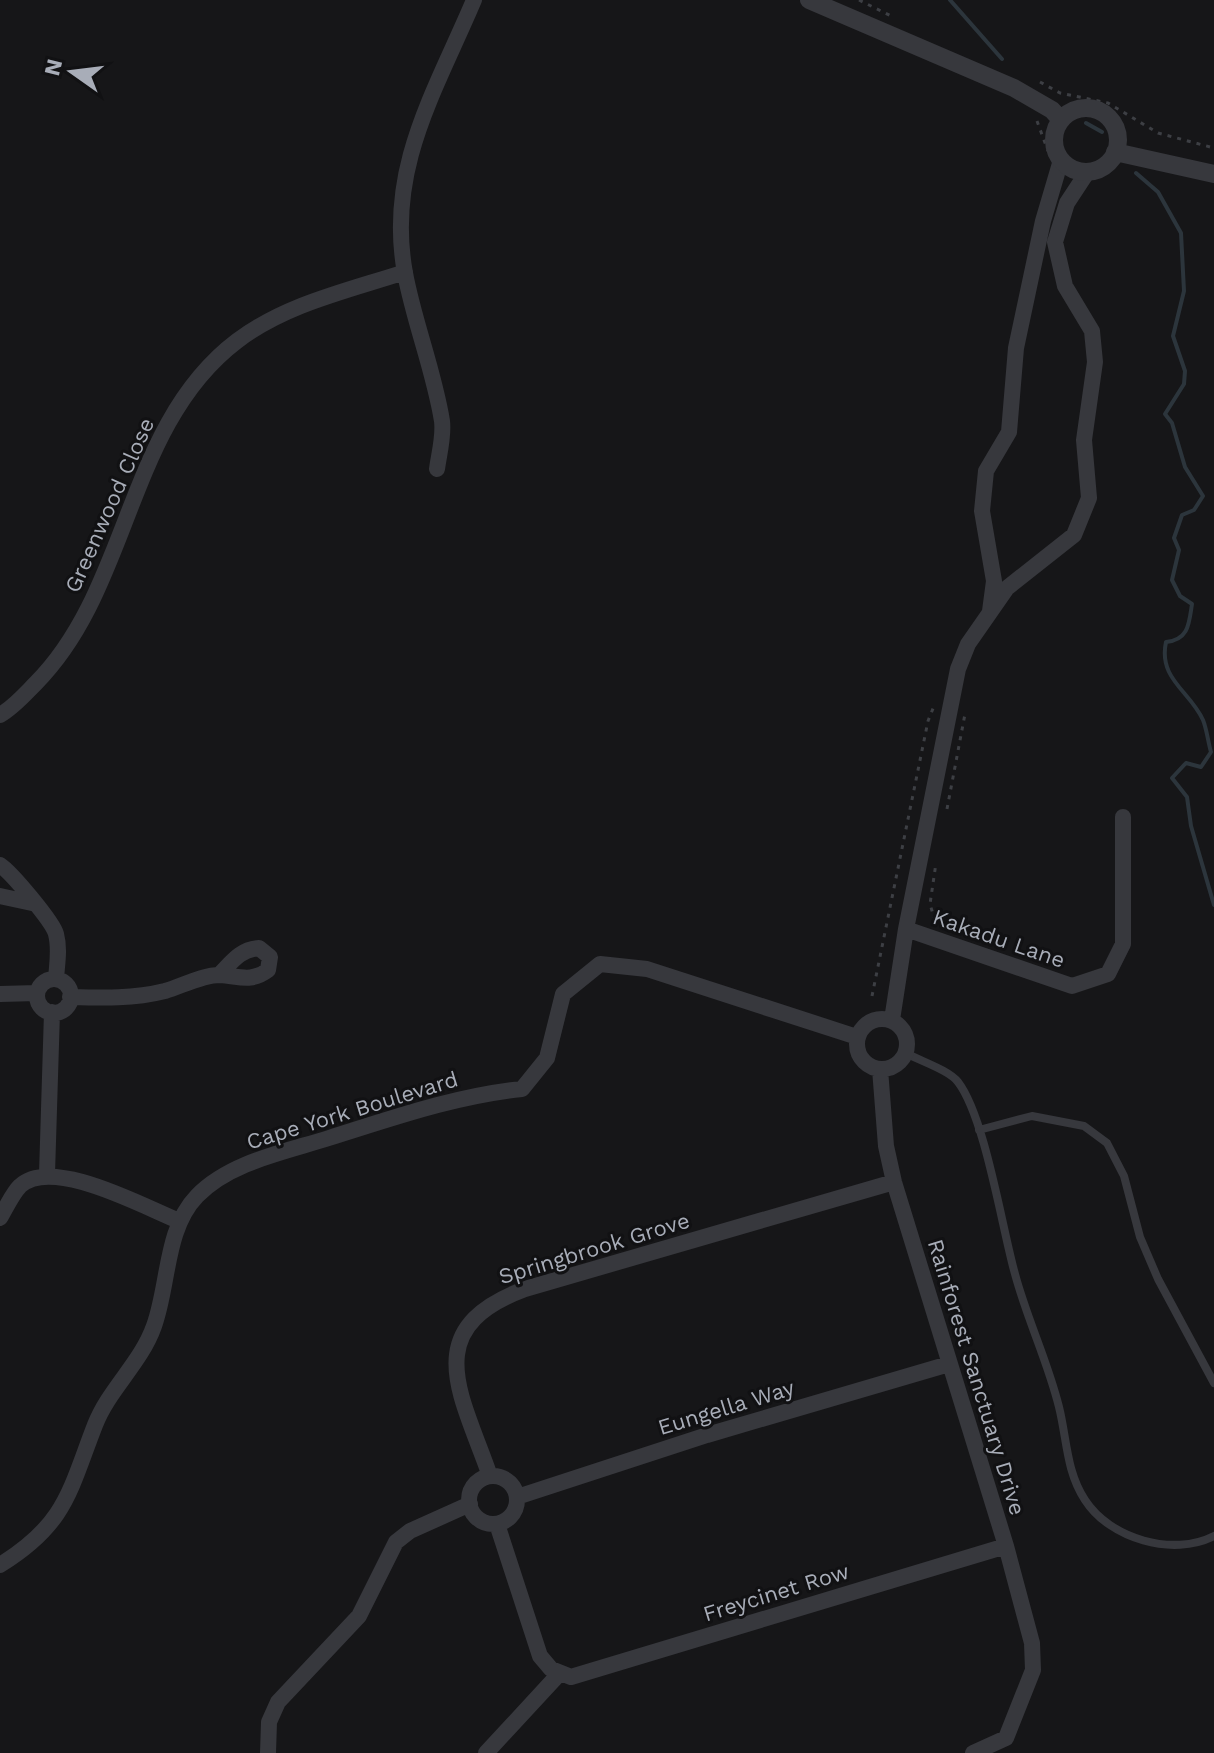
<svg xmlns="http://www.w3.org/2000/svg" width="1214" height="1753" viewBox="0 0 1214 1753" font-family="'Work Sans',sans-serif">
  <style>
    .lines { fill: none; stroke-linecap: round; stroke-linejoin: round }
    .stream { stroke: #2c353c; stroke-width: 4 }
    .path { stroke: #3d3f44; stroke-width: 3; stroke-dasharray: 4 6; stroke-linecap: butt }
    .service { stroke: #37383d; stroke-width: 8 }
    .minor { stroke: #37383d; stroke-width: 16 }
    .tertiary { stroke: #37383d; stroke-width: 18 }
    .labels { text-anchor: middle; stroke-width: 6; stroke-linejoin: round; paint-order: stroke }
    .street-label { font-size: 22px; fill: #a8adb8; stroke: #111113 }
  </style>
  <rect width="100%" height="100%" fill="#161618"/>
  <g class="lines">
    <path class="stream" d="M950,0l52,59
      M1086,123l16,9
      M1136,173l22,19 23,41 3,58 -11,45 12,35 -1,13 -19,30 7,9 13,44 18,29 -9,14 -12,5 -8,23 5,12 -7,30 8,16 12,8c-3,19 -3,36 -26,38 -8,37 24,49 37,78 4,10 5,22 8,32l-10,15 -15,-4 -14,15 15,19 4,29 23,79"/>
    <path class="path" d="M859,0l32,16
      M1040,82l20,11 48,10 50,30 56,15
      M1037,121l11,30
      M947,809l18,-95
      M935,921l-5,-17 6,-41
      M872,996l56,-275 6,-15"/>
    <path class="service" d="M906,1053c14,8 43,17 52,29 27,35 44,146 57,192 12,45 33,88 44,133 8,32 7,64 26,93 25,39 88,57 129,36
      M979,1130l53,-14 52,10 23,17 17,33 16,61 18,42 56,104"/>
    <path class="minor" d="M437,469c2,-15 7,-33 5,-48 -8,-50 -28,-99 -37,-148 -19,-104 30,-181 69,-273
      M990,611l4,-30 -12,-70 4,-40 23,-39 7,-84 27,-127 18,-61
      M0,715c14,-8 25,-21 36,-32 95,-96 90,-258 201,-342 49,-37 110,-50 168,-69
      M0,865c11,7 53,57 56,69 4,15 1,30 0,45
      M0,896l32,7
      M906,929l166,57 36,-12 15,-30v-127
      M37 996a17 17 0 1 1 34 0a17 17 0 1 1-34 0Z
      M0,994l37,-1
      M70,997c33,1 63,2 95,-6 17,-5 37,-16 55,-16 19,1 31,8 48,-5l2,-13 -11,-9c-19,1 -28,15 -40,27
      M857 1044a25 25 0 1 1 50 0a25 25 0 1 1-50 0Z
      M892,1020l14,-91 52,-260 10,-25 39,-56 67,-53 15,-37 -5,-58 11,-78 -3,-31 -27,-45 -10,-44 12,-39 21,-32
      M880,1069l6,77 8,36 112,364 26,97 1,27 -27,68 -33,15
      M47,1174l5,-162
      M0,1218c6,-10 12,-24 20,-32 32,-30 124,21 159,35
      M490,1476c-28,-81 -73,-147 35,-187l369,-107
      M469 1500a24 24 0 1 1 48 0a24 24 0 1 1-48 0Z
      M517,1497l190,-62 242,-71
      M497,1524l43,132 11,13 20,8 435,-131
      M0,1565c66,-41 69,-73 95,-140 14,-36 46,-62 59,-99 15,-41 11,-97 43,-130 33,-34 88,-44 132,-58 64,-20 126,-42 193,-49l25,-31 16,-64 37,-30 47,5 210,68
      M268,1753l1,-31 9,-20 81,-86 37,-74 14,-11 60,-27
      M486,1753l73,-79"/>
    <path class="tertiary" d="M809,0l205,88 38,22 9,10
      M1054 140a32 32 0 1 1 64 0a32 32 0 1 1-64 0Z
      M1115,152l99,22"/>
  </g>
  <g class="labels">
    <g class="street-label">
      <text transform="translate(109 505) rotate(-66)" y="8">Greenwood Close</text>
      <text transform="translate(999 938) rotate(19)" y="8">Kakadu Lane</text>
      <text transform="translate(352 1110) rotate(-17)" y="8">Cape York Boulevard</text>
      <text transform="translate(594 1248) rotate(-17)" y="8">Springbrook Grove</text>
      <text transform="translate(977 1377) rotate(73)" y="8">Rainforest Sanctuary Drive</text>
      <text transform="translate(726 1407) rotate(-17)" y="8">Eungella Way</text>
      <text transform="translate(776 1592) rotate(-17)" y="8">Freycinet Row</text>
    </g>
  </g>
  <g transform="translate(72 72) rotate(284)" stroke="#111113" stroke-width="6" paint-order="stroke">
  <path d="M0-6L14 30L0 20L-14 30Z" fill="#a8adb8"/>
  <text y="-12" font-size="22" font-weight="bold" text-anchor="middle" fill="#a8adb8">N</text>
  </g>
</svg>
